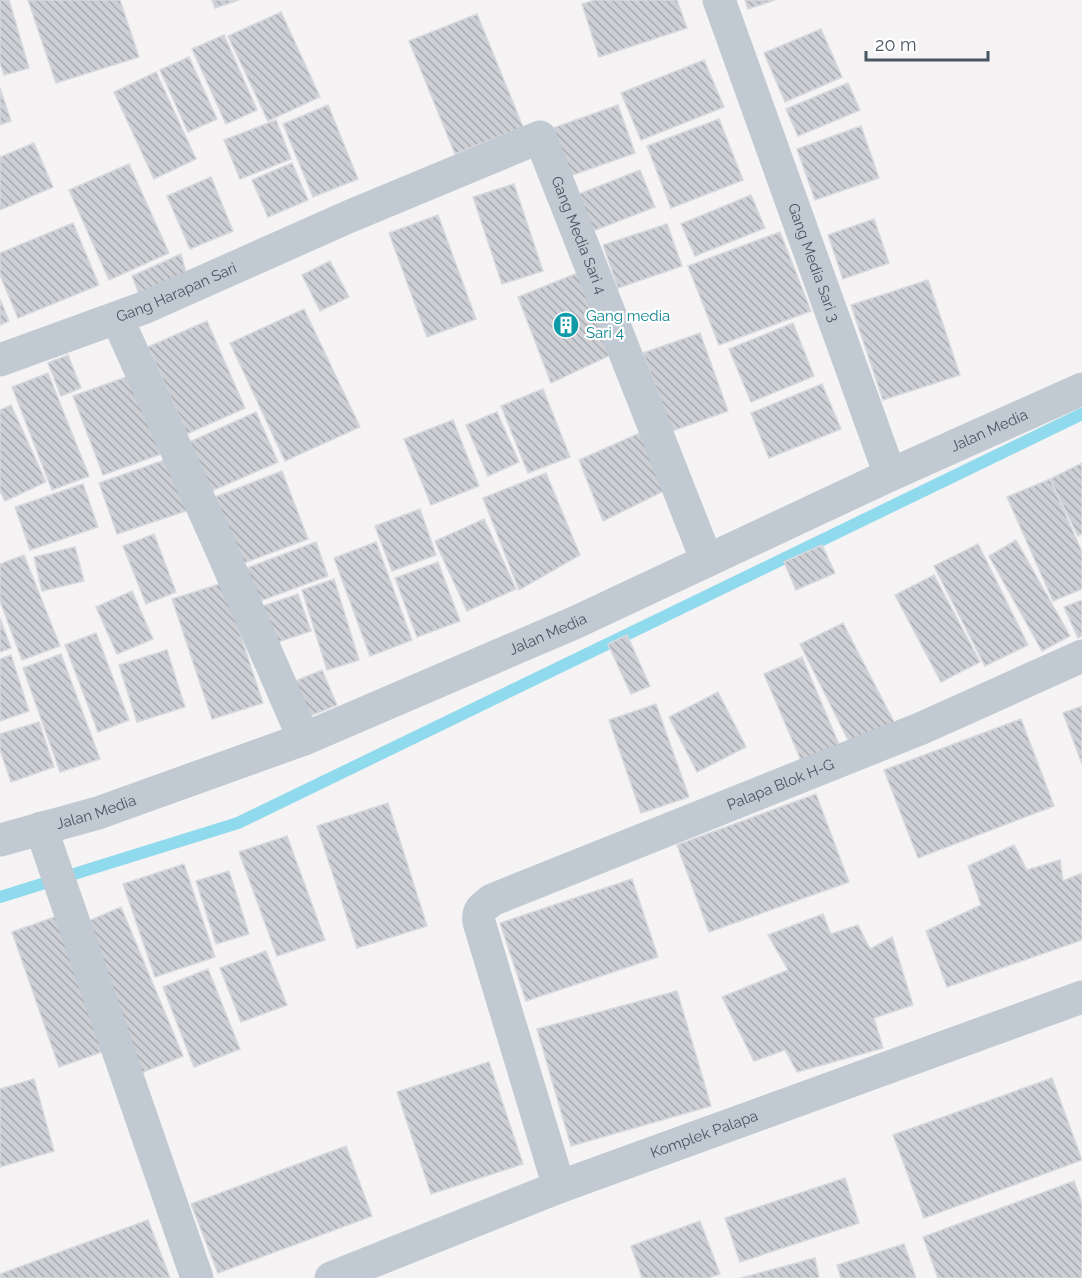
<svg xmlns="http://www.w3.org/2000/svg" width="1082" height="1278" viewBox="0 0 1082 1278" font-family="Raleway,sans-serif">
  <style>
    .lines { fill: none; stroke-linecap: round; stroke-linejoin: round }
    .stream { stroke: #90daee; stroke-width: 12 }
    .building { fill: url(#building-back-hatch); stroke: #d7d9de; stroke-width: 1.5 }
    .minor { stroke: #c1cad2; stroke-width: 33 }
    .labels { text-anchor: middle; stroke-width: 4.5; stroke-linejoin: round; paint-order: stroke }
    .street-label { font-size: 15px; fill: #4a5661; stroke: #fff }
    .culture-label { font-size: 15px; fill: #0d838f; stroke: #fff; text-anchor: start }
  </style>
  <defs>
    <pattern id="building-back-hatch" width="6" height="6" patternUnits="userSpaceOnUse" patternTransform="scale(1.5)"><rect width="6" height="6" fill="#cdcfd5"/><path d="M-1 5l2 2M0 0l6 6M5-1l2 2" fill="none" stroke="#a8abb0"/></pattern>
  </defs>
  <rect width="100%" height="100%" fill="#f5f3f3"/>
  <g class="lines">
    <path class="stream" d="M0,897l238,-74 844,-409"/>
  </g>
  <path class="building" d="M0,0h9l20,68 -25,7 -4,-12z
    M28,0h92l19,57 -83,26z
    M212,0h27l-24,8z
    M595,0h82l10,28 -88,29 -17,-53z
    M745,0h30l-27,9z
    M281,12l39,85 -52,24 -40,-85z
    M477,14l46,113 -68,27 -46,-113z
    M821,29l21,48 -57,25 -21,-49z
    M224,35l33,75 -31,14 -34,-75z
    M189,57l28,62 -29,13 -28,-62z
    M704,60l20,47 -83,33 -20,-47z
    M156,72l40,87 -42,20 -40,-87z
    M848,83l12,27 -62,26 -12,-27z
    M0,88l11,33 -11,4z
    M328,105l30,74 -45,18 -30,-73z
    M618,105l17,48 -65,23 -17,-48z
    M719,119l24,61 -72,28 -24,-62z
    M276,120l15,39 -51,20 -16,-39z
    M861,126l18,52 -64,22 -18,-51z
    M34,143l19,44 -53,23v-53z
    M292,163l16,37 -40,17 -16,-37z
    M129,164l40,89 -60,27 -40,-90z
    M640,170l15,37 -62,24 -14,-37z
    M211,177l22,54 -43,18 -23,-53z
    M514,184l29,87 -41,13 -29,-87z
    M751,195l14,33 -70,28 -14,-32z
    M438,215l38,104 -49,18 -38,-104z
    M874,219l15,44 -46,16 -15,-44z
    M73,223l26,62 -81,33 -18,-43v-22z
    M667,224l15,42 -64,22 -15,-43z
    M780,232l31,79 -92,34 -31,-79z
    M181,254l6,22 -48,18 -7,-18z
    M330,261l19,36 -29,14 -18,-36z
    M580,272l35,81 -64,30 -33,-86z
    M928,280l32,95 -77,25 -32,-95z
    M0,299l9,22 -9,4z
    M304,309l56,118 -75,34 -55,-118z
    M207,321l38,87 -58,26 -39,-87z
    M793,323l21,53 -63,26 -22,-53z
    M700,333l28,78 -56,20 -29,-78z
    M68,355l13,33 -20,8 -13,-33z
    M48,373l41,103 -37,14 -40,-103z
    M132,375l29,79 -58,21 -30,-79z
    M822,384l19,45 -72,29 -18,-45z
    M543,389l27,68 -42,16 -27,-67z
    M11,405l35,77 -41,19 -5,-10v-81z
    M256,412l22,50 -71,31 -22,-49z
    M497,412l22,50 -31,14 -22,-51z
    M453,420l26,66 -48,19 -27,-66z
    M642,432l26,57 -65,32 -24,-61z
    M173,457l19,52 -75,25 -18,-51z
    M1082,463v71l-4,2 -28,-57z
    M282,471l26,68 -72,27 -26,-67z
    M546,473l34,82 -61,35 -36,-92z
    M1050,479l32,73v37l-29,12 -46,-104z
    M83,484l15,43 -68,23 -15,-43z
    M420,509l16,46 -44,16 -17,-45z
    M484,519l32,70 -49,22 -32,-70z
    M154,534l22,58 -30,12 -23,-58z
    M1016,540l54,96 -28,15 -53,-95z
    M316,542l12,34 -76,28 -13,-33z
    M376,542l36,98 -42,16 -36,-98z
    M978,544l50,101 -43,21 -51,-100z
    M822,545l13,28 -39,17 -12,-28z
    M75,547l9,34 -42,10 -8,-34z
    M24,555l36,91 -38,14 -22,-59v-37z
    M438,562l22,59 -43,16 -22,-59z
    M934,575l46,87 -39,20 -46,-87z
    M334,579l25,81 -32,10 -25,-80z
    M223,583l40,120 -51,16 -40,-120z
    M132,591l21,48 -36,15 -21,-47z
    M298,594l13,37 -45,15 -12,-37z
    M1082,600v36l-4,2 -14,-31z
    M0,618l11,30 -11,4z
    M843,623l53,103 -44,22 -52,-104z
    M96,633l33,87 -31,12 -33,-87z
    M627,635l23,51 -19,8 -23,-50z
    M167,650l18,57 -48,15 -18,-57z
    M61,654l39,105 -40,13 -37,-104z
    M11,655l18,56 -29,10v-62z
    M802,657l39,92 -38,16 -39,-91z
    M322,670l15,35 -30,12 -14,-35z
    M718,692l28,55 -49,25 -28,-55z
    M656,704l33,93 -48,16 -32,-93z
    M1082,706v58l-19,-51z
    M1021,719l33,87 -136,52 -34,-88z
    M39,722l15,45 -43,15 -11,-32v-16z
    M816,794l33,88 -140,50 -32,-87z
    M388,803l39,123 -70,22 -40,-122z
    M287,836l38,104 -48,16 -38,-104z
    M1014,845l13,25 33,-10 3,21 19,-8v67l-135,47 -21,-56 55,-26 -13,-39z
    M184,864l31,93 -60,20 -32,-93z
    M229,871l20,63 -33,10 -20,-63z
    M632,879l26,78 -132,44 -26,-78z
    M121,907l62,149 -42,17 -62,-148z
    M66,913l47,135 -54,19 -47,-135z
    M823,914l8,20 27,-9 12,24 22,-12 21,68 -39,13 9,30 -86,24 -12,-22 -31,11 -32,-64 66,-27 -20,-35z
    M266,951l21,54 -46,17 -21,-54z
    M208,969l32,80 -46,18 -31,-80z
    M677,991l34,115 -140,40 -34,-117z
    M489,1062l34,102 -92,30 -34,-102z
    M1052,1078l30,82 -158,58 -31,-83z
    M34,1079l20,72 -54,16v-78z
    M346,1146l26,70 -154,57 -27,-69z
    M845,1178l14,45 -119,39 -15,-44z
    M1074,1181l8,22v75h-144l-15,-41z
    M148,1220l22,58h-170v-4z
    M700,1221l20,53 -12,4h-66l-11,-32z
    M904,1244l12,34h-75l-4,-13z
    M815,1258l4,20h-78z"/>
  <g class="lines">
    <g class="minor">
      <path id="s1" d="M719,0l171,475"/>
      <path d="M117,318l102,226 85,195"/>
      <path id="s2" d="M0,360l146,-53 202,-90 192,-80 167,424"/>
      <path d="M41,828l156,450"/>
      <path id="s3" d="M0,840l98,-27 206,-74 270,-116 316,-148 192,-86"/>
      <path id="s4" d="M559,1187l-80,-265c-2,-12 4,-15 13,-22l430,-172 160,-72"/>
      <path id="s5" d="M331,1278l228,-91 523,-190"/>
    </g>
  </g>
  <defs>
    <symbol id="building-disc" viewBox="-11 -11 22 22"><circle r="9.5" fill="#0f9aa8" stroke="#fff"/><path d="M-4-6H4V6H1V3H-1V6H-4ZM-2.5-4.3h1.7v1.8h-1.7ZM.8-4.3h1.7v1.8H.8ZM-2.5-1h1.7V.8h-1.7ZM.8-1h1.7V.8H.8Z" fill="#fff"/></symbol>
  </defs>
  <g fill-rule="evenodd">
    <use href="#building-disc" x="551" y="310" width="30" height="30"/>
  </g>
  <g class="labels">
    <g class="street-label">
      <text dy="5" stroke="none"><textPath href="#s2" startOffset="690">Gang Media Sari 4</textPath></text>
      <text dy="5" stroke="none"><textPath href="#s1" startOffset="279">Gang Media Sari 3</textPath></text>
      <text dy="5" stroke="none"><textPath href="#s2" startOffset="189">Gang Harapan Sari</textPath></text>
      <text dy="5" stroke="none"><textPath href="#s3" startOffset="1072">Jalan Media</textPath></text>
      <text dy="5" stroke="none"><textPath href="#s3" startOffset="586">Jalan Media</textPath></text>
      <text dy="5" stroke="none"><textPath href="#s4" startOffset="615">Palapa Blok H-G</textPath></text>
      <text dy="5" stroke="none"><textPath href="#s3" startOffset="100">Jalan Media</textPath></text>
      <text dy="5" stroke="none"><textPath href="#s5" startOffset="400">Komplek Palapa</textPath></text>
    </g>
    <g class="culture-label">
      <text x="586" y="321">Gang media<tspan x="586" dy="17">Sari 4</tspan></text>
    </g>
  </g>
  <path d="M866 51v9h122v-9" fill="none" stroke="#4a5661" stroke-width="3"/>
  <text x="875" y="51" font-size="18" fill="#4a5661" stroke="#ffffff" stroke-width="4.5" paint-order="stroke">20 m</text>
</svg>
